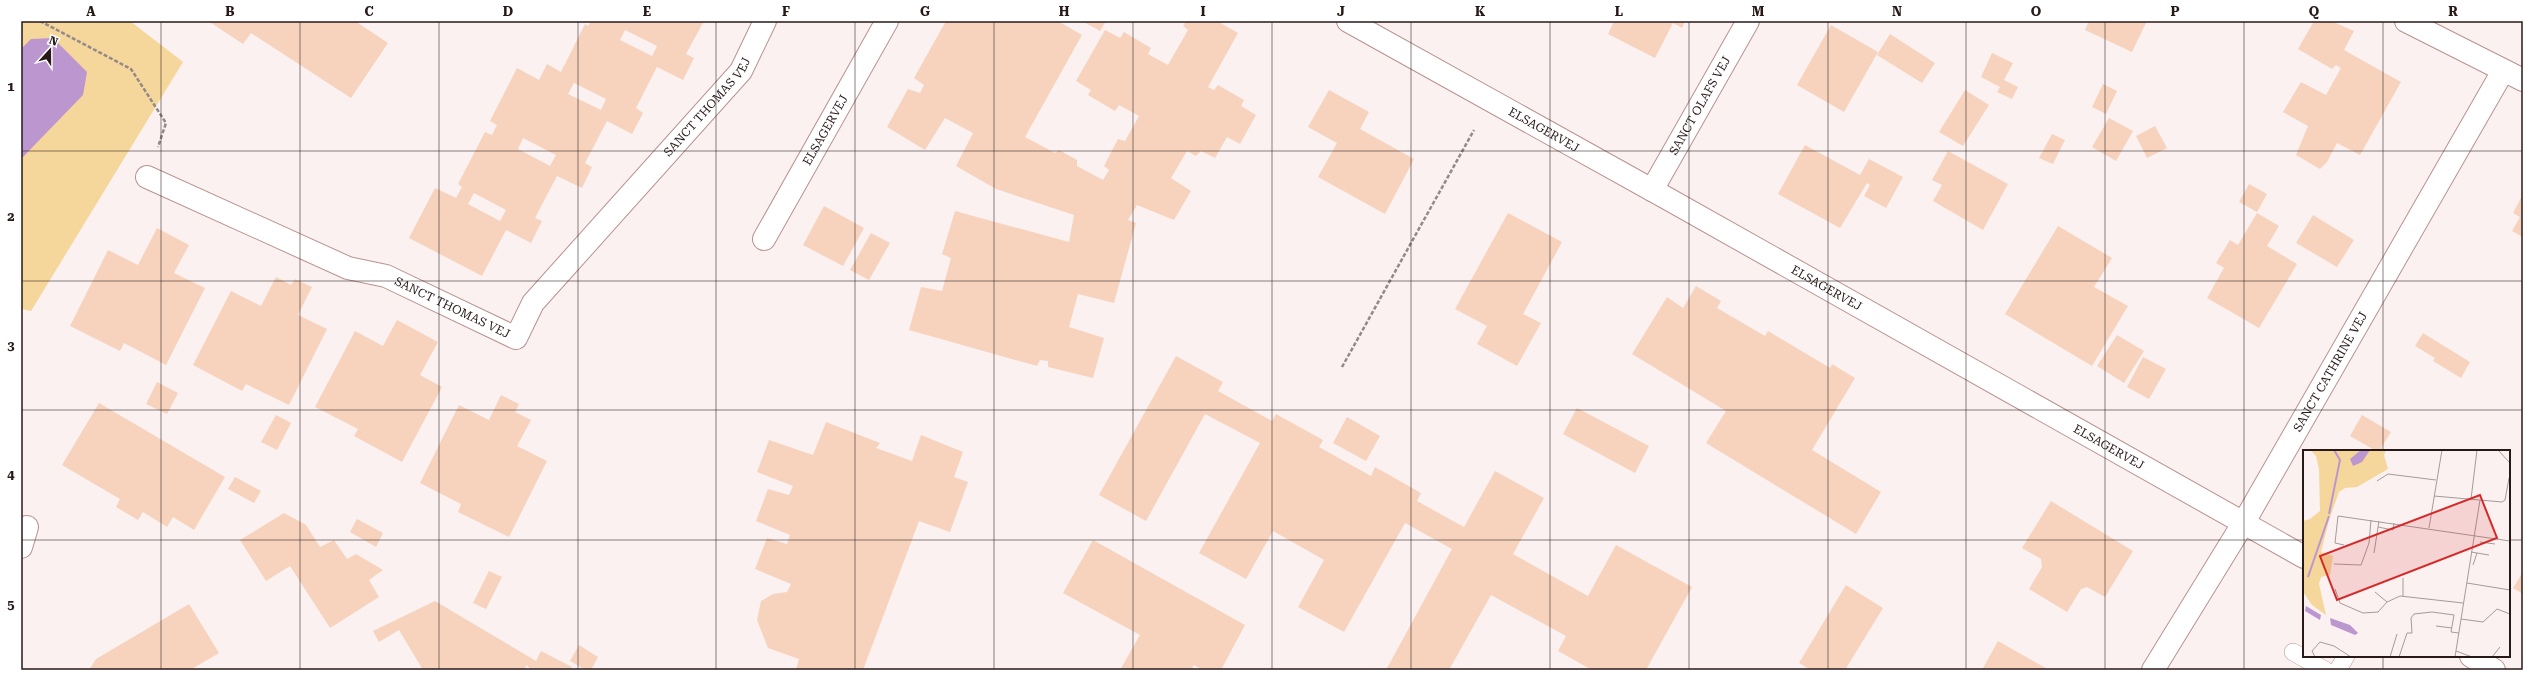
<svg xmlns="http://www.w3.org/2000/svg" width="2544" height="691" viewBox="0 0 2544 691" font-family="'Roboto Serif',serif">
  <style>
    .green { fill: #f5d79b }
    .water { fill: #bc96ce }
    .building { fill: #f7d3be; fill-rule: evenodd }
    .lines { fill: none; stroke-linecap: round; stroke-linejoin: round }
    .lane-casing { stroke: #ba9291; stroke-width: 18 }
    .street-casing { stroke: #ba9291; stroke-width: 24 }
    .path { stroke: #948888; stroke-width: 2.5; stroke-dasharray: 4 2; stroke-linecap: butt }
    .lane { stroke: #fff; stroke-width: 17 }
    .street { stroke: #fff; stroke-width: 22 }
    .grid { fill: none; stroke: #281919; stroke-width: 1; stroke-opacity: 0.55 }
    .labels { text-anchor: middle; stroke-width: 4; stroke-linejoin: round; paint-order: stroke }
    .street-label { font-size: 12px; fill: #281919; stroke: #fff }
    .inset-river { fill: none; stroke: #bc96ce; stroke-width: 2 }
    .inset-road { fill: none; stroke: #a69b9a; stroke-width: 1 }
    .view { fill: #d62828; fill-opacity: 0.15; stroke: #d62828; stroke-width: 2 }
    .inset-edge { fill: none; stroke: #281919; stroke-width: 2 }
    .neatline { fill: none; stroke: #281919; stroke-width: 1.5 }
    .grid-label { font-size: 13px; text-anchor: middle; font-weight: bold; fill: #281919 }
  </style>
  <rect width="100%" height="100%" fill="#faf1f0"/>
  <path class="green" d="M21,21h109l53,41 -152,249 -10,-2z"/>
  <path class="water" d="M53,38l34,34 -4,23 -62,64v-110l10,-10z"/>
  <path class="building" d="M208,21h147l33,22 -37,55 -100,-65 -8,11z
    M591,21h113l-18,33 8,4 -11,22 -26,-13 -21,41 7,5 -11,21 -25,-13 -22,42 7,4 -10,21 -25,-12 -22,42 7,3 -11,22 -25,-13 -24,46 -73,-38 26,-50 21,10 6,-11 -4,-3 27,-52 7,3 5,-10 -7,-4 27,-53 22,12 8,-16 14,8 24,-48 3,2zM625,30l32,16 -5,10 -32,-16zM574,83l32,16 -5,11 -33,-16zM523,138l33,17 -6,11 -32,-17zM474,193l32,17 -6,11 -32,-17z
    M946,21h112l24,14 -57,102 30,16 4,-3 18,10v6l26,14 6,-10 -5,-4 14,-27 7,2 14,-25 -20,-11 -4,6 -27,-16 3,-5 -15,-9 29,-51 15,8 4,-6 27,16 -3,6 20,11 20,-35 -5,-4 3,-5h31l21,12 -30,54 6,3 4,-5 26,15 -3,6 15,9 -16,29 -13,-7 -12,21 -14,-7 -5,5 -9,-5 -16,27 20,13 -17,29 -37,-15 -9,15 8,3 -22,80 -36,-9 -9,33 35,11 -11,40 -45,-11v-6l-8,-1 -3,6 -128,-36 12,-43 21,4 9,-33 -9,-4 13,-43 114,31 5,-27 -78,-26 -40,-23 17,-33 -28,-15 -20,32 -38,-23 21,-38 12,4 4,-8 -10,-7z
    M1082,21h24l-6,10z
    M1614,21h71l-3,7 -9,-5 -18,35 -47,-24z
    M2089,21h58l-15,31 -47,-22z
    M2314,21h17l23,10 -10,19 57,32 -41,73 -23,-12 -10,19 -7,7 -24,-14 12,-29 -25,-14 18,-30 25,13 15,-27 -5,-3 -4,4 -34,-20z
    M1831,25l47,27 -34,60 -47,-27z
    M1890,34l45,29 -13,20 -45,-28z
    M1992,53l21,10 -9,17 14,7 -6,12 -15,-7 3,-5 -19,-10z
    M2103,84l14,7 -11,23 -14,-7z
    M1329,90l40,22 -9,17 54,30 -29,55 -67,-37 19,-34 -29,-16z
    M1965,90l24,15 -26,41 -24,-14z
    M2109,118l24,13 -17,30 -24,-14z
    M2155,126l12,22 -20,10 -11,-22z
    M2052,134l13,6 -12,24 -14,-6z
    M1805,145l55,30 9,-16 34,18 -17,31 -22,-12 6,-11 -3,-2 -27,45 -62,-34z
    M1948,151l60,33 -25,46 -50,-29 9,-16 -10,-5z
    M2249,184l18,10 -10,18 -18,-10z
    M2523,194v43l-11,-6 8,-14 -7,-4z
    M824,206l40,22 -21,38 -40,-21z
    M1508,213l54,29 -39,72 18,9 -24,43 -40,-22 10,-18 -32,-17z
    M2257,213l22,13 -12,20 30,18 -38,64 -52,-30 17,-30 -8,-5 14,-23 8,5z
    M2313,215l41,25 -17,27 -41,-24z
    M2058,226l54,32 -18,29 34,19 -36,60 -87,-52z
    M157,228l32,17 -15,28 31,15 -39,77 -42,-22 -4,8 -50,-25 38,-76 30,15z
    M871,233l19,10 -21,37 -19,-10z
    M276,277l15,8 4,-6 17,8 -14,28 29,14 -38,76 -43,-21 -4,7 -49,-26 38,-74 30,15z
    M1696,286l25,15 -4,7 48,28 3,-5 62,37 2,-4 23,14 -43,72 69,42 -25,42 -150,-91 20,-32 -94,-57 35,-57 16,11z
    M397,320l41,22 -18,33 22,12 -40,75 -48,-26 4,-7 -43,-22 40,-76 28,15z
    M2423,333l47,29 -9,16 -28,-17 2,-3 -20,-12z
    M2117,335l27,16 -20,32 -27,-17z
    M1176,356l47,26 -5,9 54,30 4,-7 47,26 -4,7 52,29 4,-9 46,26 -4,8 47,26 31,-56 49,27 -31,56 75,42 28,-51 76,42 -46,83h-54l-34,-19 8,-15 -75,-41 -42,75h-63l66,-121 -47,-26 -61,109 -46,-25 26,-47 -51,-29 -27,48 -47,-26 61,-110 -55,-29 -59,107 -47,-26z
    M2143,357l23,12 -17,30 -22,-12z
    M157,382l21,11 -11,21 -21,-10z
    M501,395l18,9 -4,8 16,8 -14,26 30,15 -38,76 -51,-25 3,-8 -41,-21 39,-78 30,15z
    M99,403l126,74 -31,53 -21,-13 -6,10 -24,-15 -5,8 -22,-13 4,-8 -58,-34z
    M1577,408l72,38 -14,27 -72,-39z
    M276,415l15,8 -14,27 -16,-8z
    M2362,415l29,17 -10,16 5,3h-10l-26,-15z
    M1347,417l33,19 -14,25 -33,-18z
    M826,422l54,21 -4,5 36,13 9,-26 42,17 -9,25 14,5 -18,50 -31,-11 -56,149h-67l3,-11 -31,-11 -11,-28 4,-19 12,-7 14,-2 4,-8 -36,-15 12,-31 20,6 3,-9 -34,-14 12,-32 21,6 4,-9 -36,-14 12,-32 44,15z
    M235,477l26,14 -7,12 -26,-14z
    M2051,501l82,50 -28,46 -18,-10 -6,2 -14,23 -38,-23 13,-22 -1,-8 -19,-11z
    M284,513l22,12 14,22 14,-7 13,19 9,-5 27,16 -14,10 10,17 -49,31 -40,-62 -24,15 -26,-41z
    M357,519l26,14 -7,14 -26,-15z
    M1093,540l152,85 -24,45h-18l-9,-5 -3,5h-71l20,-35 -77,-42z
    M489,571l13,6 -16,32 -13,-6z
    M2523,572v22l-10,-6z
    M1846,585l37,23 -38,62h-34l-12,-7z
    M435,601l101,60 5,-10 31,16 -2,3h-39l-4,-5 -3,5h-101l-24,-40 -20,12 -6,-11z
    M189,604l30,49 -29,17h-101l7,-11z
    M1998,641l51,29h-67z
    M579,645l19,12 -7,13h-5l-16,-9z"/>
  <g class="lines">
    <defs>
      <path id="lane" d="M2293,652l32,18
        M2338,670l8,-14"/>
      <g id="street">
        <path id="s1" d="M1348,21l322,179 634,357"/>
        <path d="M2406,21l117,59"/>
        <path id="s2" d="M147,177l201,91 38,8 130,62 17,-35 208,-232 24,-50"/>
        <path id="s3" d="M1652,190l96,-169"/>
        <path id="s4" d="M764,239l123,-218"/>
        <path d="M21,547l6,-20"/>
        <path d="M2471,656l23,14"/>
        <path id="s5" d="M2153,670l91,-148 259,-451"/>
      </g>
    </defs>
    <use href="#lane" class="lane-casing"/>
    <use href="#street" class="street-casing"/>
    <path class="path" d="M40,21l91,48 35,54 -8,24
      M1342,367l132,-237"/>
    <use href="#lane" class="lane"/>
    <use href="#street" class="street"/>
  </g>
  <path class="grid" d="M161,21v649M300,21v649M439,21v649M578,21v649M716,21v649M855,21v649M994,21v649M1133,21v649M1272,21v649M1411,21v649M1550,21v649M1689,21v649M1828,21v649M1966,21v649M2105,21v649M2244,21v649M2383,21v430M21,151h2502M21,281h2502M21,410h2502M21,540h2283M2509,540h14M2383,656v14"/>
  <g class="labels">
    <g class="street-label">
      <text dy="4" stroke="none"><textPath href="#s3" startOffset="97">SANCT OLAFS VEJ</textPath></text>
      <text dy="4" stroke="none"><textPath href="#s2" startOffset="705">SANCT THOMAS VEJ</textPath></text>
      <text dy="4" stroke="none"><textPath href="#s4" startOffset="125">ELSAGERVEJ</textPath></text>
      <text dy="4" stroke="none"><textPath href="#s1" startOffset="224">ELSAGERVEJ</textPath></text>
      <text dy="4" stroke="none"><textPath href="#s1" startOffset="548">ELSAGERVEJ</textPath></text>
      <text dy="4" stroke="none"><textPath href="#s2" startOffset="333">SANCT THOMAS VEJ</textPath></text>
      <text dy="4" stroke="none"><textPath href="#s5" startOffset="347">SANCT CATHRINE VEJ</textPath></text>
      <text dy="4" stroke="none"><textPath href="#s1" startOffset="872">ELSAGERVEJ</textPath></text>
    </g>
  </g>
  <g transform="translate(2303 450)">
    <rect width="207" height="207" fill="#faf1f0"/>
    <path d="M7,0h76l-2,5 4,14 -31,18 -12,1 -6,4 -10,28 -8,32 12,4 -3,19 -9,2 -2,7 7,31 -14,-10 -9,-13v-71l7,-2 10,-8 -1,-42 -3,-13z" fill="#f5d79b"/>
    <path d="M58,0h9l-8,12 -9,4 -3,-7zM3,156l15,9 -1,5 -15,-9zM27,168l20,7 8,8 -3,2 -24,-10z" fill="#bc96ce"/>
    <path class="inset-river" d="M26,64l11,-54 -6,-10M5,127l21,-61"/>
    <path class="inset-road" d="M195,0l12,13M74,31l11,-7 48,6M131,46l68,6 3,-2 4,-22M168,49l6,-49M75,77l15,3 1,-7M126,78l13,-78M177,92l15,2M41,95l-9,-2 3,-27 172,25M168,102l18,3M71,103l5,-32M31,114l27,1 8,-22 2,-23M170,115l4,-12M100,128v18M164,133l43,7M32,139l5,14 23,10 15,-1 9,-10 13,-6 63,7M72,142l12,10M158,169l22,3 14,-13 13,5M133,176l16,2M153,201l16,6M12,207l-3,-6 8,-9 14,4 17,11M87,207l7,-23M96,207l8,-24h5l-1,-15 3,-4 18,-2 22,3 -3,17 8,1M152,207l25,-157M189,207l8,-10"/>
    <path class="view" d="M177,45l17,43 -160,62 -17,-44z"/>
    <rect width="207" height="207" class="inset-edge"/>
  </g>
  <rect width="2544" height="691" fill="none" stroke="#ffffff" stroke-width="44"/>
  <g transform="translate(50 50) rotate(21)" stroke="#ffffff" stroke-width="3" paint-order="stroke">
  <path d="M0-3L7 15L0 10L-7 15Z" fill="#281919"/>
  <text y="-6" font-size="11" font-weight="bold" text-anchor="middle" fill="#281919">N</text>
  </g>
  <rect x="22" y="22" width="2500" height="647" class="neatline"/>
  <g class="grid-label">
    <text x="91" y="16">A</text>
    <text x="230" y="16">B</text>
    <text x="369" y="16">C</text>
    <text x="508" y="16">D</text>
    <text x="647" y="16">E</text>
    <text x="786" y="16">F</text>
    <text x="925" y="16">G</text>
    <text x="1064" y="16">H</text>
    <text x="1203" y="16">I</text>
    <text x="1341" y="16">J</text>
    <text x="1480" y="16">K</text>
    <text x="1619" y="16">L</text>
    <text x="1758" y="16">M</text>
    <text x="1897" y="16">N</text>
    <text x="2036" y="16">O</text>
    <text x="2175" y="16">P</text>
    <text x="2314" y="16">Q</text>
    <text x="2453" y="16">R</text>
    <text x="11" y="91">1</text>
    <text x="11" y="221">2</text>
    <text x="11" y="350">3</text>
    <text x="11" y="479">4</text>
    <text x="11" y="609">5</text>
  </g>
</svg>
